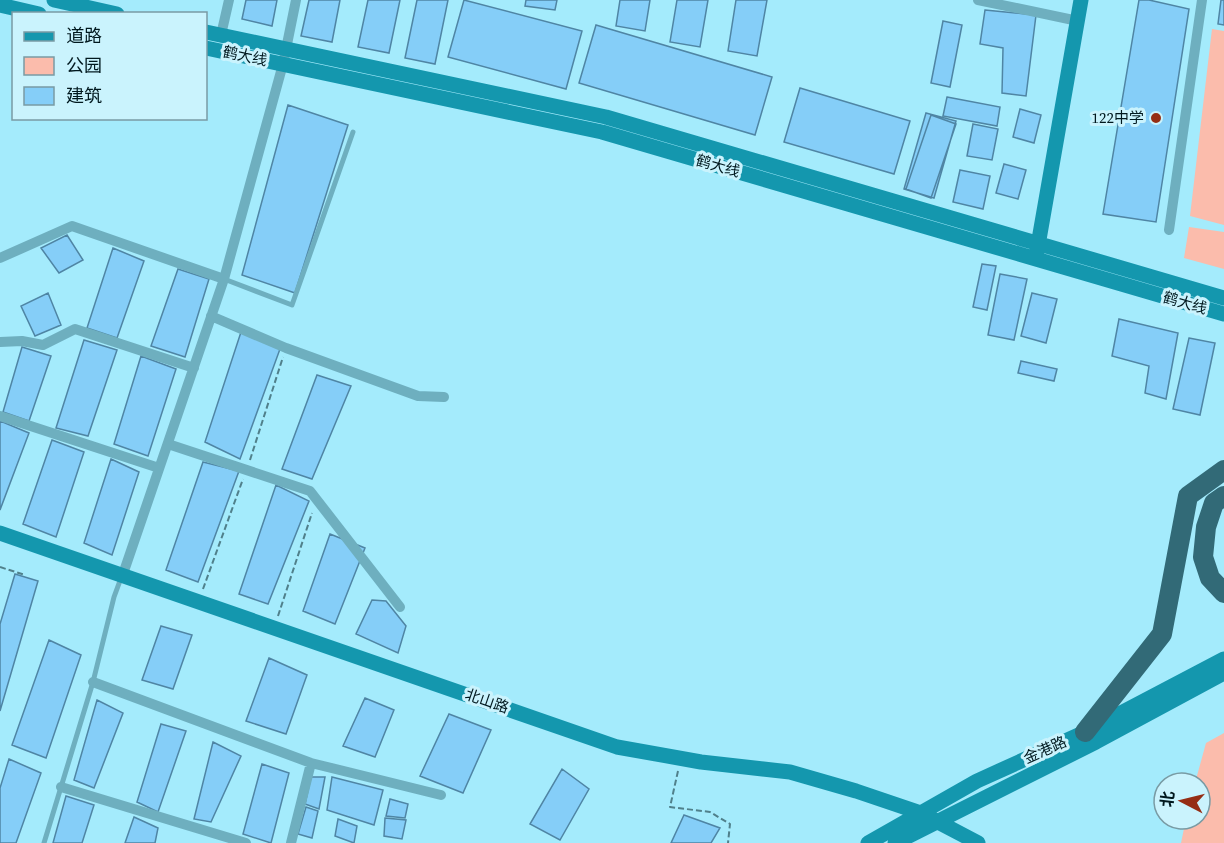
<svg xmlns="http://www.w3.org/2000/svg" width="1224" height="843" viewBox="0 0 1224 843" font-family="'Source Serif 4','Noto Sans SC',serif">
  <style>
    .green { fill: #fbbcac }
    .building { fill: #85cef8; stroke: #4f85a4; stroke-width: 1.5 }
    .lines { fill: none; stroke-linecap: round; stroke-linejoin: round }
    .path { stroke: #50808b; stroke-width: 2; stroke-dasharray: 6 3; stroke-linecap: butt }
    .lane { stroke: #6eafbf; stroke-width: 5 }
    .street { stroke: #6eafbf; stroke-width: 10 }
    .secondary { stroke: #1497ae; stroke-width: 15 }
    .highway { stroke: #326a77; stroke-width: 20 }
    .poi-dot { fill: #952d14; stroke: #caf3fd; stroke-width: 2 }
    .labels { text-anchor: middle; stroke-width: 6; stroke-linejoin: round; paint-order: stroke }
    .street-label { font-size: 15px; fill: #00181e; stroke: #caf3fd }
    .poi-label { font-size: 15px; fill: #00181e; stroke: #caf3fd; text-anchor: end }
  </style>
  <rect width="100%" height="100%" fill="#a4ebfc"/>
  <path class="green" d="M1212,29l12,2v194l-34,-9z
    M1189,227l35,5v37l-40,-11z
    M1224,733v110h-43l5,-24h14v-36h-5l11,-40z"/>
  <path class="building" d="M246,0h31l-5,26 -30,-7z
    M309,0h31l-8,42 -31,-6z
    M368,0h32l-11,53 -31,-6z
    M417,0h31l-13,64 -30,-6z
    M464,0l118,31 -16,58 -118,-32z
    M526,0h31l-2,10 -30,-4z
    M620,0h30l-5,31 -29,-5z
    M677,0h31l-8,47 -30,-5z
    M736,0h31l-10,56 -29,-5z
    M1139,0h10l40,9 -33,213 -53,-8z
    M1221,0h3v25l-6,-1z
    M985,10l51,5 -10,81 -24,-3 1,-45 -23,-4z
    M943,21l19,4 -12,62 -19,-4z
    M596,25l176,52 -17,58 -176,-52z
    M800,88l110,33 -16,53 -110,-32z
    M947,97l53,10 -3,19 -54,-10z
    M288,105l60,20 -53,168 -53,-18z
    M1020,109l21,6 -7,28 -21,-6z
    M926,113l30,8 -22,77 -30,-9z
    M931,115l25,9 -25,74 -25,-9z
    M973,124l25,5 -6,31 -25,-4z
    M1004,164l22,6 -8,29 -22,-6z
    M960,170l30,6 -7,33 -30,-7z
    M67,235l16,25 -24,13 -18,-25z
    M113,248l31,13 -27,77 -30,-10z
    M982,264l14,2 -9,44 -14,-3z
    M178,269l31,10 -24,78 -34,-11z
    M1000,274l27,5 -13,61 -26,-5z
    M48,293l13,32 -26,11 -14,-30z
    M1032,293l25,6 -11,44 -25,-7z
    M1119,319l59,14 -12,66 -21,-6 4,-27 -37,-10z
    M241,332l39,17 -40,110 -35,-17z
    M1189,338l26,5 -15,72 -27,-6z
    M84,340l33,10 -29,86 -32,-8z
    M22,347l29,9 -22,65 -26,-9z
    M141,356l35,13 -28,87 -34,-12z
    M1021,361l36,8 -3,12 -36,-8z
    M317,375l34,11 -39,93 -30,-10z
    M0,421l29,12 -29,77z
    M52,440l32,12 -28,85 -33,-13z
    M111,459l28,13 -27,83 -28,-12z
    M203,462l36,9 -41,111 -32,-12z
    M276,485l33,16 -41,103 -29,-10z
    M330,534l35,14 -30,76 -32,-13z
    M15,574l23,7 -38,130v-87z
    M372,600l14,1 20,25 -8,27 -42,-19z
    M161,626l31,9 -19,54 -31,-9z
    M49,640l32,15 -35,103 -34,-13z
    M269,658l38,17 -21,59 -40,-13z
    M365,698l29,12 -19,47 -32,-11z
    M97,700l26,13 -29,75 -20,-8z
    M449,714l42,16 -28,63 -43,-17z
    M161,724l25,7 -28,81 -21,-10z
    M213,742l28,14 -30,66 -17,-3z
    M9,759l32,14 -25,70h-16v-55z
    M262,764l27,9 -18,70 -28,-9z
    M562,769l27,20 -29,51 -30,-16z
    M311,777h14l-6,32 -14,-5z
    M332,777l51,13 -9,35 -47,-15z
    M66,796l28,9 -12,38h-29z
    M390,799l18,5 -3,14 -19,-2z
    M306,807l12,4 -6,27 -14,-4z
    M684,815l36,13 -9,15h-40z
    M134,817l24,11 -3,15h-30z
    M385,818l21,2 -4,19 -18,-3z
    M338,819l19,7 -3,17 -19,-7z"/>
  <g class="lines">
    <path class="path" d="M250,460l33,-103
      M0,567l25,8
      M203,589l40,-110
      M278,616l34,-103
      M678,771l-8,36 40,5 20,12 -2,19"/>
    <path class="lane" d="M224,279l68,26 61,-173
      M44,843l49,-161 21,-85 7,-19"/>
    <path class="street" d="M978,0l100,21
      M221,35l8,-35
      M1169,230l33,-230
      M0,258l72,-32 152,53
      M211,316l75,32 132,48 26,1
      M0,342l22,-1 21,4 32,-16 119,39
      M0,416l159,52
      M168,444l142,47 90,116
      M122,577l102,-298 59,-215 13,-64
      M93,682l218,81 130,32
      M61,787l185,56
      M291,843l20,-80"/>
    <path class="secondary" d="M54,0l63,14
      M0,5l39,9
      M206,32l400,85 618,181
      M206,48l396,84 622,182
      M1037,251l44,-251
      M0,533l617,214 84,15 89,10 66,19 65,22 57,30
      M868,843l109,-62 108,-49 139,-73
      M895,843l201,-101 128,-69"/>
    <path class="highway" d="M1224,496l-10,7 -8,24 -3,30 7,21 14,15
      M1085,732l77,-98 26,-138 36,-26"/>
  </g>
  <circle class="poi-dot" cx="1156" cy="118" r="6"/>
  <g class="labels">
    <g class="street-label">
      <text transform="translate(245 56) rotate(12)" y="5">鹤大线</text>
      <text transform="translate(718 166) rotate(16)" y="5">鹤大线</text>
      <text transform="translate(1185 303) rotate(16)" y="5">鹤大线</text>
      <text transform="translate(487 701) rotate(19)" y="5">北山路</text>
      <text transform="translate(1045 750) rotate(-24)" y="5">金港路</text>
    </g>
    <g class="poi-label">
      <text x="1144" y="123">122中学</text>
    </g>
  </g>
  <rect x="12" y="12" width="195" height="108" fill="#caf3fd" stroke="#799ba4" stroke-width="1.5"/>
  <rect x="24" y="32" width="30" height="9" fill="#1497ae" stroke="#799ba4" stroke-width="1.5"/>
  <text x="66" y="42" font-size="18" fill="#00181e">道路</text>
  <rect x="24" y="57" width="30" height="18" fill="#fbbcac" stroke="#799ba4" stroke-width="1.5"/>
  <text x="66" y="72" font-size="18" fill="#00181e">公园</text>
  <rect x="24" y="87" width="30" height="18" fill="#85cef8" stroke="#799ba4" stroke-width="1.5"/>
  <text x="66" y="102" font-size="18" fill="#00181e">建筑</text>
  <g transform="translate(1182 801) rotate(277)"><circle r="28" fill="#caf3fd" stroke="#799ba4" stroke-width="1.5"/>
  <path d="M0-4.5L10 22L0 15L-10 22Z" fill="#952d14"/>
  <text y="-9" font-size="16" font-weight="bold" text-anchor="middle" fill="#00181e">北</text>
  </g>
</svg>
